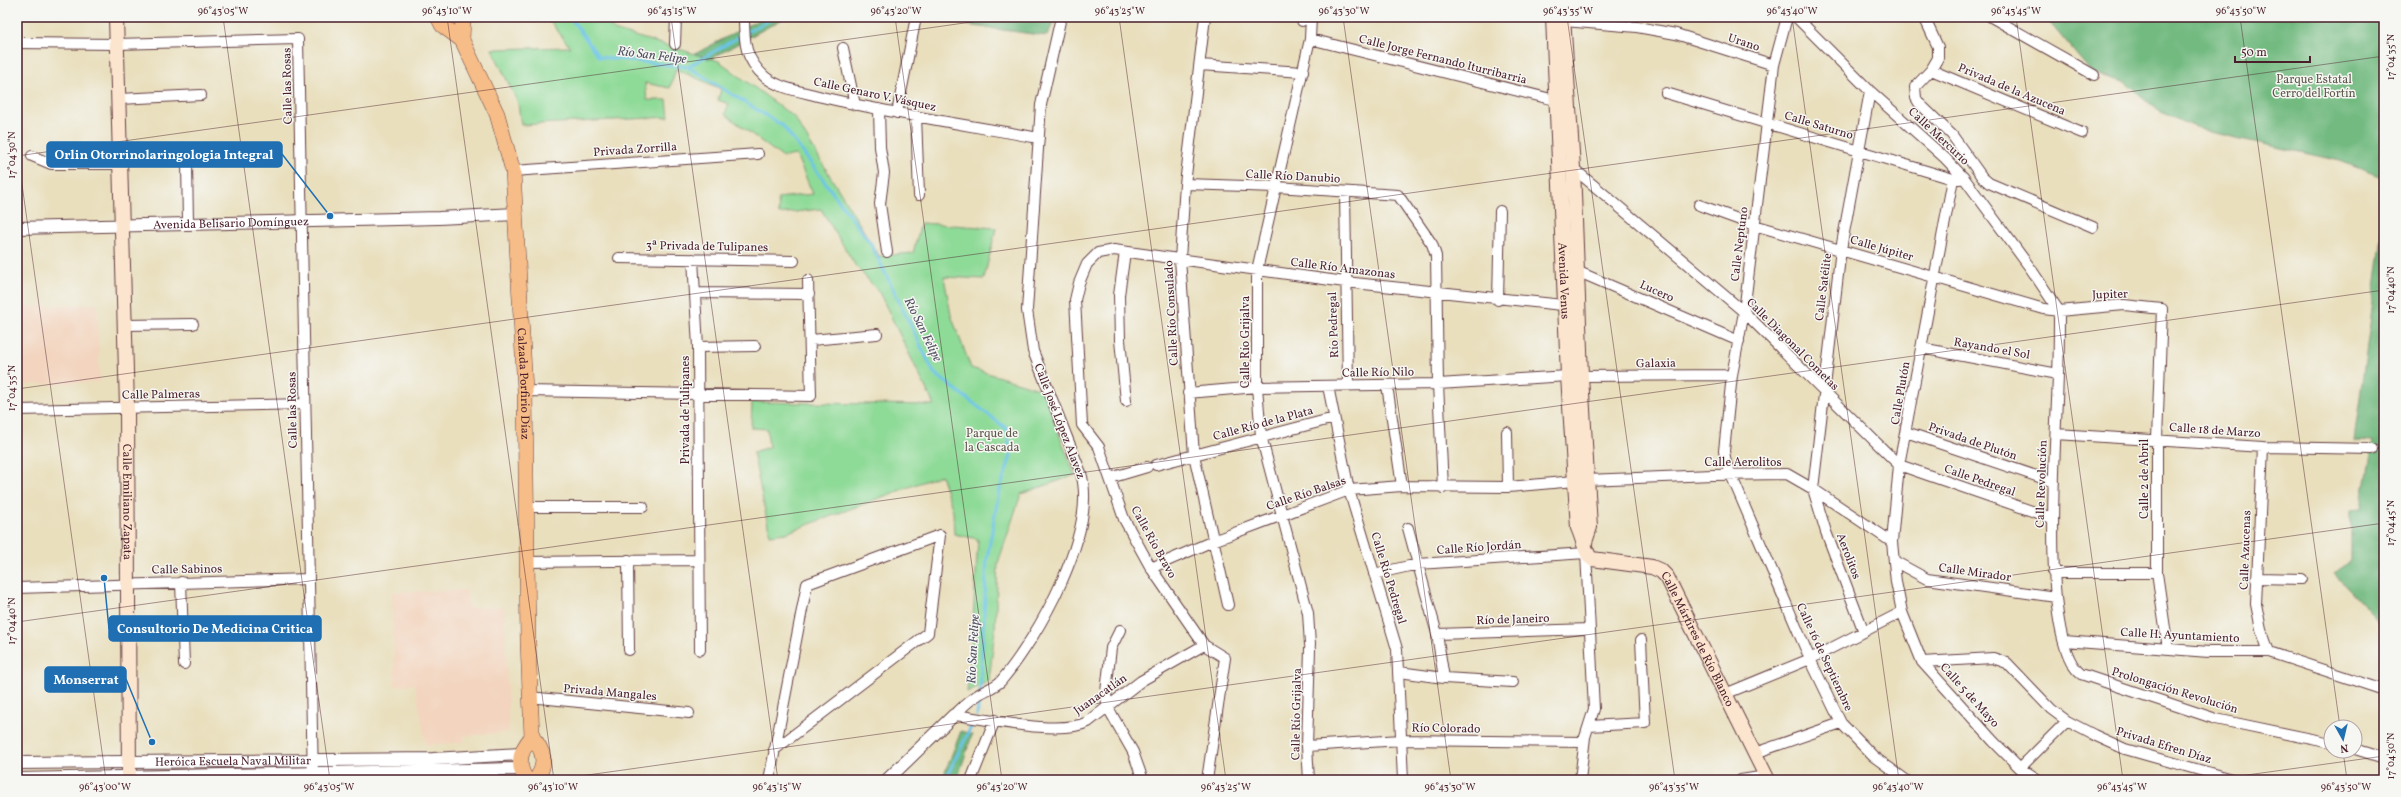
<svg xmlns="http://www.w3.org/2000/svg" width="2401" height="797" viewBox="0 0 2401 797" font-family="Vollkorn,serif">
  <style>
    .built { fill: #f3d4be }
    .green { fill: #8eda97; stroke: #6c7c61 }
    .forest { fill: #72ba80; stroke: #5e6c56 }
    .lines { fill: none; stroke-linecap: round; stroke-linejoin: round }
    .stream { stroke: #6cc4e9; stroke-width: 3 }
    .minor-casing { stroke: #623c41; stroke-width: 12 }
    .tertiary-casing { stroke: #623c41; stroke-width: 14 }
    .secondary-casing { stroke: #623c41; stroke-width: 16 }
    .primary-casing { stroke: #623c41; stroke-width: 16 }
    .minor { stroke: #fff; stroke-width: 10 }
    .tertiary { stroke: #fff; stroke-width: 12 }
    .secondary { stroke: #fce5cf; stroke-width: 14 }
    .primary { stroke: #f7bd88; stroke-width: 15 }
    .ticks { fill: none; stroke: #4a1f2b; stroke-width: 1; stroke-opacity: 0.45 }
    .labels { text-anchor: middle; stroke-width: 3; stroke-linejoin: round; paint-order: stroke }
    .street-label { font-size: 12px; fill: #4a1f2b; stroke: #f6f6f2 }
    .park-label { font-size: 12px; fill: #5e574b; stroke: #f6f6f2 }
    .water-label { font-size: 13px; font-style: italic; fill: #545164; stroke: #f6f6f2 }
    .leader { fill: none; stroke: #1f6fb2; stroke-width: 1.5 }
    .callout-dot { fill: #1f6fb2; stroke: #f6f6f2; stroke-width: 1.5 }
    .callout { fill: #1f6fb2; stroke: #1f6fb2; stroke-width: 1.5 }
    .callout-label { font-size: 13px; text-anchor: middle; font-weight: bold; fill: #fff }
    .neatline { fill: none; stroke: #4a1f2b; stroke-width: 1.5 }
    .ticks-label { font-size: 10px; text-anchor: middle; fill: #4a1f2b }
  </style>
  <rect width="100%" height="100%" fill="#f6f6f2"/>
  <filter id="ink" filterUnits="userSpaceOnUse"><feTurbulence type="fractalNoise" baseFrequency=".025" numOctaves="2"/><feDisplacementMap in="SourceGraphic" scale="8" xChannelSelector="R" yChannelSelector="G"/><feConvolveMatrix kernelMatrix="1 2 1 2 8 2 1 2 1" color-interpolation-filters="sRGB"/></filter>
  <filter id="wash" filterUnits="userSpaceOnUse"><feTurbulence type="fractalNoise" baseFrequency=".012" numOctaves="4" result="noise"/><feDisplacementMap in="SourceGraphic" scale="16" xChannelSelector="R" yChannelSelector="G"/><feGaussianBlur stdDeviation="0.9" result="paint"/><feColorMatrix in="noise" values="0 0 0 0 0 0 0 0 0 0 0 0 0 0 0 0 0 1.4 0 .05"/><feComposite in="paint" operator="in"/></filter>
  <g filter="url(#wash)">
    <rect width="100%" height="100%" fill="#e9dfbd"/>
    <path class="built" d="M97,304l3,78 -83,3v-78z
      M467,590l1,18 36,-1 5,125 -45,4v6l-38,3 -11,-61 -20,2 -3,-94z"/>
    <path class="green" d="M547,17h55l12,13 105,31 75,56 85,139 34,-3 8,-30 75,5 -12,51 -40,-2 7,38 20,53 71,22 33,85 -54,19 -23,69 -3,66 -6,52 -22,11 4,-39 7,-114 -24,-5 -1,-23 -12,-36 -155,58 -16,2 -17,-83 16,-5 -2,-18 -16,-1 1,-26 182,3 -55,-113 -24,-27 -34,-56 -42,5 -1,-16 35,-4 -17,-39 -14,2 -57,-43 4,-10 -11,-4 3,-11 -45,-20 -6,19 -25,-5 2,17h20l2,17 -148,8 -3,-22 -26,-54 78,-2z"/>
    <path class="forest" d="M764,17h22l-76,42 -15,-5z
      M969,17h87l-9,19 -80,-11z
      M2045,17h339v161l-44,-17 -135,-30 -45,-19 -35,-30 -34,-10z
      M2384,222v405l-50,-53 17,-14v-50l10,-1 12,-67 -19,-1z
      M961,731l11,4 -15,45h-15z"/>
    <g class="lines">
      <path class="stream" d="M570,17l29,40 89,10 95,59 88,118 63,129 73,56 4,27 -12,36 -12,66 -7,134
        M747,32l28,-15
        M688,67l54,-32
        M977,716l2,-18
        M945,780l29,-59"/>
    </g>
  </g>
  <g filter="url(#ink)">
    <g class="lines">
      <defs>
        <path id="minor" d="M744,17c0,26 1,42 21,60 15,12 39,15 57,20 71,17 145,28 217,41
          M1205,17l-20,167 -5,75 14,196 34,150
          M1787,17l-13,48 -30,247 -12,63 -8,76 2,12 84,196 31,64 32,33 33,24
          M1796,17l74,74 75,67 19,20 67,91 28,42
          M1924,17l14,30v11l-7,12 -16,17 1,11 3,5 33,32 30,42 7,6 104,44
          M1991,17l103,58
          M1302,21v-4
          M1564,21l73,6 39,7 98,31
          M1310,39l253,63
          M17,43l100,1 181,-5 15,741
          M675,44l1,-27
          M843,48l12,57
          M1200,65l103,7
          M1931,70l151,63
          M1666,93l287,86h7
          M119,99l82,-4
          M879,109l1,38 4,26 -4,31 7,48
          M897,113l19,-96
          M916,116l3,79
          M32,156l19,8h70
          M187,163l1,60
          M1573,168l171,144 155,153 153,53
          M513,171l245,-17
          M1953,179l-54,286 -7,77 4,40 6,30 20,50 72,80 26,26 19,12
          M1185,184l91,3 122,8 34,49 4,12 2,128 5,104
          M1345,192l3,193
          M1699,205l55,20 290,84 15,2 65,-6 38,4 -5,130v134l11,76
          M1125,252l-6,43 1,45 6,61
          M619,258l175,3
          M693,259l5,88 2,303
          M1572,269l167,72
          M695,293l114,1
          M1498,300l2,-89
          M2059,311c0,21 0,42 -1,63 -1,56 -20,268 23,300l135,45 115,24
          M125,325l68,-1
          M811,340l66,-6
          M698,347l57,-1
          M1921,348l137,26
          M1581,376l151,-1
          M1387,385l15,101
          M1328,386l21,104 48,159 6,131
          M525,391l286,5 -3,-116
          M1188,393l69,-6 181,-3 130,-8
          M17,410l288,-6
          M1507,432l1,55
          M1906,432l148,50
          M2056,434l207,13 109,2
          M2263,447l-7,157 5,25 8,23
          M1198,454l136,-36
          M1156,465l38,-10
          M1110,478l37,-11
          M526,507h117
          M1408,528l29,106 7,44
          M628,560l1,90
          M1894,561l33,18 129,18
          M527,562l172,-2
          M1151,568l62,-27 136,-51 53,-4 106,1 78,-7 127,-5 74,-1 26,15 79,53
          M2053,573h104
          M1374,574l44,-10 168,-11 8,156 -9,28 -5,43
          M2256,578l46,1
          M181,582l3,82
          M17,588l292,-9
          M1120,630l-9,18 -5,44 1,14 26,46 10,28
          M1864,632l-38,-100 -13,-43 28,-240 29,-158
          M1437,634l153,-5
          M2064,641l145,11h60l115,38
          M1310,645l-2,-32 -47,-177 -4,-49v-117l53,-231 1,-22
          M1922,662l71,-4 14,5 44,46 16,12 27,14 31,14 110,31
          M1399,672l45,6 69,4
          M1725,694l85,-35 92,-47
          M529,697l160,16
          M954,715c7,-6 13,-13 21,-18 7,-6 19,-9 26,-16 37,-44 97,-149 80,-208l-48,-122 -6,-41 14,-205 20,-88
          M954,715c34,4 104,21 134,7l53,-41 63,-36
          M1589,726l56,-3 -4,-83
          M1307,746l94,-6 183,2
          M2355,749l29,9
          M1755,753l86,-30
          M2020,768l47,-47
          M769,780l38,-196 133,-49 -12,98 -154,117
          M971,780l24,-60
          M1207,780l18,-122 -21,-13 -53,-77 -27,-49 -25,-72 -17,-22 -7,-125 4,-17 8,-19 11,-11 16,-3 231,32 227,24
          M1309,780l-2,-34 3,-97
          M1741,780l25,-4"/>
        <g id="tertiary">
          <path id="s1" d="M17,228l422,-10 77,-4"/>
          <path id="s2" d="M17,763l416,-4 88,-5"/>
          <path d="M17,779l504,-10"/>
          <path d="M887,780l67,-65"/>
        </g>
        <g id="secondary">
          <path id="s3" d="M116,17l11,390 2,373"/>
          <path id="s4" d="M1553,17l15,359 10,152c4,8 8,27 14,31l60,8 9,4 6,6 101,203"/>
          <path d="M1563,17l10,151 8,208 9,151 -5,15"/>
        </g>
        <g id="primary">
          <path id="s5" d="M438,17l4,8 20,15 35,74 16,57 12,220 3,252 4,94"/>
          <path d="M462,40l1,-23"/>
          <path d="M532,737c12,13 16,28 3,43"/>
          <path d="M527,780c-11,-14 -7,-30 5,-43"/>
        </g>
      </defs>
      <use href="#minor" class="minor-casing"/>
      <use href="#tertiary" class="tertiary-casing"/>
      <use href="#secondary" class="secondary-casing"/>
      <use href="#primary" class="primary-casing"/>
      <use href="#minor" class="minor"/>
      <use href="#tertiary" class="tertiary"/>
      <use href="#secondary" class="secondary"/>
      <use href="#primary" class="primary"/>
    </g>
  </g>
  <path class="ticks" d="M223,17l107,763M447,17l107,763M671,17l107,763M895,17l107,763M1119,17l107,763M1343,17l108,763M1567,17l108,763M1792,17l107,763M2016,17l107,763M2240,17l100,710M17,149l89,631M17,156l990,-139M17,389l2367,-333M17,622l2367,-332M2343,751l4,29M552,780l1832,-257M2211,780l173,-24"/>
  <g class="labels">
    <g class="street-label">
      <text transform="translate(1744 42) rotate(18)" y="4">Urano</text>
      <text transform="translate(1443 59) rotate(14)" y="4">Calle Jorge Fernando Iturribarria</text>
      <text transform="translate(287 86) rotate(-91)" y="4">Calle las Rosas</text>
      <text transform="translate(2012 89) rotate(23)" y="4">Privada de la Azucena</text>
      <text transform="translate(875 94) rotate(12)" y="4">Calle Genaro V. Vásquez</text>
      <text transform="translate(1819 125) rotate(17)" y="4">Calle Saturno</text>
      <text transform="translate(1939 136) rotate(43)" y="4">Calle Mercurio</text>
      <text transform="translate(635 149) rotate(-4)" y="4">Privada Zorrilla</text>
      <text transform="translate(1293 176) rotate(3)" y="4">Calle Río Danubio</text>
      <text dy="4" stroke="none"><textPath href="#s1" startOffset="214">Avenida Belisario Domínguez</textPath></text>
      <text transform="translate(1739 244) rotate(-83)" y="4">Calle Neptuno</text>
      <text transform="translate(707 246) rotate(1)" y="4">3ª Privada de Tulipanes</text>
      <text transform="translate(1882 248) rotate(16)" y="4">Calle Júpiter</text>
      <text transform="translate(1343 268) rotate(7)" y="4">Calle Río Amazonas</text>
      <text dy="4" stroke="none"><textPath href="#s4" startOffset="264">Avenida Venus</textPath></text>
      <text transform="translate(1823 287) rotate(-83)" y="4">Calle Satélite</text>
      <text transform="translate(1657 291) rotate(24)" y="4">Lucero</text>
      <text transform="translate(2110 294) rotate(-2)" y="4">Jupiter</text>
      <text transform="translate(1171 313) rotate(-93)" y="4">Calle Río Consulado</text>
      <text transform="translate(1333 325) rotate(-92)" y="4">Río Pedregal</text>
      <text transform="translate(1245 342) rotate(-90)" y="4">Calle Río Grijalva</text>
      <text transform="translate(1793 344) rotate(45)" y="4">Calle Diagonal Cometas</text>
      <text transform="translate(1992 348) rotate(10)" y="4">Rayando el Sol</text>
      <text transform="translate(1656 363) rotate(-1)" y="4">Galaxia</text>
      <text transform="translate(1378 372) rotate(-1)" y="4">Calle Río Nilo</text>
      <text dy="4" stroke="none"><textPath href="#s5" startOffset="388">Calzada Porfirio Díaz</textPath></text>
      <text transform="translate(1900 393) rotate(-80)" y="4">Calle Plutón</text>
      <text transform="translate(161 394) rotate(-1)" y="4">Calle Palmeras</text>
      <text transform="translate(292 410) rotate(-91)" y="4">Calle las Rosas</text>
      <text transform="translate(685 410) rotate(-90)" y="4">Privada de Tulipanes</text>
      <text transform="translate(1060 421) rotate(69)" y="4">Calle José López Alavez</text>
      <text transform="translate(1263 423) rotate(-15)" y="4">Calle Río de la Plata</text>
      <text transform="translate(2215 430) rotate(4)" y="4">Calle 18 de Marzo</text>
      <text transform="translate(1973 441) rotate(19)" y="4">Privada de Plutón</text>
      <text x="1743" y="466">Calle Aerolitos</text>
      <text transform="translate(2144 479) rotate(-90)" y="4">Calle 2 de Abril</text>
      <text transform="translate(1980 480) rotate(19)" y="4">Calle Pedregal</text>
      <text transform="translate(2041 484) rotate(-88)" y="4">Calle Revolución</text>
      <text transform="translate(1306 493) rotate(-19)" y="4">Calle Río Balsas</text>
      <text dy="4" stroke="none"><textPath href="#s3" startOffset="485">Calle Emiliano Zapata</textPath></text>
      <text transform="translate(1154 542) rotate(61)" y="4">Calle Río Bravo</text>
      <text transform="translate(1479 547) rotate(-4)" y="4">Calle Río Jordán</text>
      <text transform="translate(2245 550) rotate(-88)" y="4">Calle Azucenas</text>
      <text transform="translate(1849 556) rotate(69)" y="4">Aerolitos</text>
      <text transform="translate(187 569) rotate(-1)" y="4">Calle Sabinos</text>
      <text transform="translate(1975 572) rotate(8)" y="4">Calle Mirador</text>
      <text transform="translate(1389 578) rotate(73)" y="4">Calle Río Pedregal</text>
      <text transform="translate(1513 619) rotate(-2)" y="4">Río de Janeiro</text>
      <text transform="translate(2180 635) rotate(3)" y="4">Calle H. Ayuntamiento</text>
      <text dy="4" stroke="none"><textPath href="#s4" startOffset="694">Calle Mártires de Río Blanco</textPath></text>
      <text transform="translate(1825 657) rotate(65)" y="4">Calle 16 de Septiembre</text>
      <text transform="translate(2175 690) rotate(17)" y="4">Prolongación Revolución</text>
      <text transform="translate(610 692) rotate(5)" y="4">Privada Mangales</text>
      <text transform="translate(1100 694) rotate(-35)" y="4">Juanacatlán</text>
      <text transform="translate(1970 695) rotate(48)" y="4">Calle 5 de Mayo</text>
      <text transform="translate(1296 714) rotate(-89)" y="4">Calle Río Grijalva</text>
      <text transform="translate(1446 728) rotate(1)" y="4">Río Colorado</text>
      <text transform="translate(2164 745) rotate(17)" y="4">Privada Efren Díaz</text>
      <text dy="4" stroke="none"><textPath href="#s2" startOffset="216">Heróica Escuela Naval Militar</textPath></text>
    </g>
    <g class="park-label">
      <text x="2314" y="83">Parque Estatal<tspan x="2314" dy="14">Cerro del Fortín</tspan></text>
      <text x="992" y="437">Parque de<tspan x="992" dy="14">la Cascada</tspan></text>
    </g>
    <g class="water-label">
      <text transform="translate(652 54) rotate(7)" y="5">Río San Felipe</text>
      <text transform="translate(924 329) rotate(64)" y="5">Río San Felipe</text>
      <text transform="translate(972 649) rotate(-87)" y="5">Río San Felipe</text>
    </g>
  </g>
  <path class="leader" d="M330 216L282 154M104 578L109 629M152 742L126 679"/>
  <g class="callout-dot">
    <circle cx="330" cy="216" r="4"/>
    <circle cx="104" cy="578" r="4"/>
    <circle cx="152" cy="742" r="4"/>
  </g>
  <g class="callout">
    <rect x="47" y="142" width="235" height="25" rx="4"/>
    <rect x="109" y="616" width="212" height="25" rx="4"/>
    <rect x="45" y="667" width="81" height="25" rx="4"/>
  </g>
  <g class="callout-label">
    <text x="164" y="159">Orlin Otorrinolaringologia Integral</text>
    <text x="215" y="633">Consultorio De Medicina Critica</text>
    <text x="86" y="684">Monserrat</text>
  </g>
  <rect width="2401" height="797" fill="none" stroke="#f6f6f2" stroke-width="44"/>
  <g transform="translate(2343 739) rotate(172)"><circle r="19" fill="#f6f6f2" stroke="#b1a0a2"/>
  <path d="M0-3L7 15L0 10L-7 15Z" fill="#1f6fb2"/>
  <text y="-6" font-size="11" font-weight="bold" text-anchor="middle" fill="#4a1f2b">N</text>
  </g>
  <path d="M2235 56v6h75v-6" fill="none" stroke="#4a1f2b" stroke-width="2"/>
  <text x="2241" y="56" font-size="12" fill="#4a1f2b" stroke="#f6f6f2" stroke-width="3" paint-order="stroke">50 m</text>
  <rect x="22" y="22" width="2357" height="753" class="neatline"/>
  <g class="ticks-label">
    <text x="223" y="14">96°43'05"W</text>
    <text x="447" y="14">96°43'10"W</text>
    <text x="672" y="14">96°43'15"W</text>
    <text x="896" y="14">96°43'20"W</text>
    <text x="1120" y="14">96°43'25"W</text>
    <text x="1344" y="14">96°43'30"W</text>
    <text x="1568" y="14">96°43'35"W</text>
    <text x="1792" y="14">96°43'40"W</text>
    <text x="2016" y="14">96°43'45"W</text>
    <text x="2241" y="14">96°43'50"W</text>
    <text transform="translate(2390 57) rotate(-90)" y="4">17°04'35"N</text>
    <text transform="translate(11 155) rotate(-90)" y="4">17°04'30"N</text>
    <text transform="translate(2390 290) rotate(-90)" y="4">17°04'40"N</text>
    <text transform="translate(11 388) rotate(-90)" y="4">17°04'35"N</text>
    <text transform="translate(2390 523) rotate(-90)" y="4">17°04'45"N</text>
    <text transform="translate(11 621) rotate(-90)" y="4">17°04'40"N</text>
    <text transform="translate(2390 756) rotate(-90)" y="4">17°04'50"N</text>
    <text x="105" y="790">96°43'00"W</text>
    <text x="329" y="790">96°43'05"W</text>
    <text x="553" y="790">96°43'10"W</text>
    <text x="777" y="790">96°43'15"W</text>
    <text x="1002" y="790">96°43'20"W</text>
    <text x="1226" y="790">96°43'25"W</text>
    <text x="1450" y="790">96°43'30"W</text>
    <text x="1674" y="790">96°43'35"W</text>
    <text x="1898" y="790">96°43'40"W</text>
    <text x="2122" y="790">96°43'45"W</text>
    <text x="2346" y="790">96°43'50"W</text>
  </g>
</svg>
